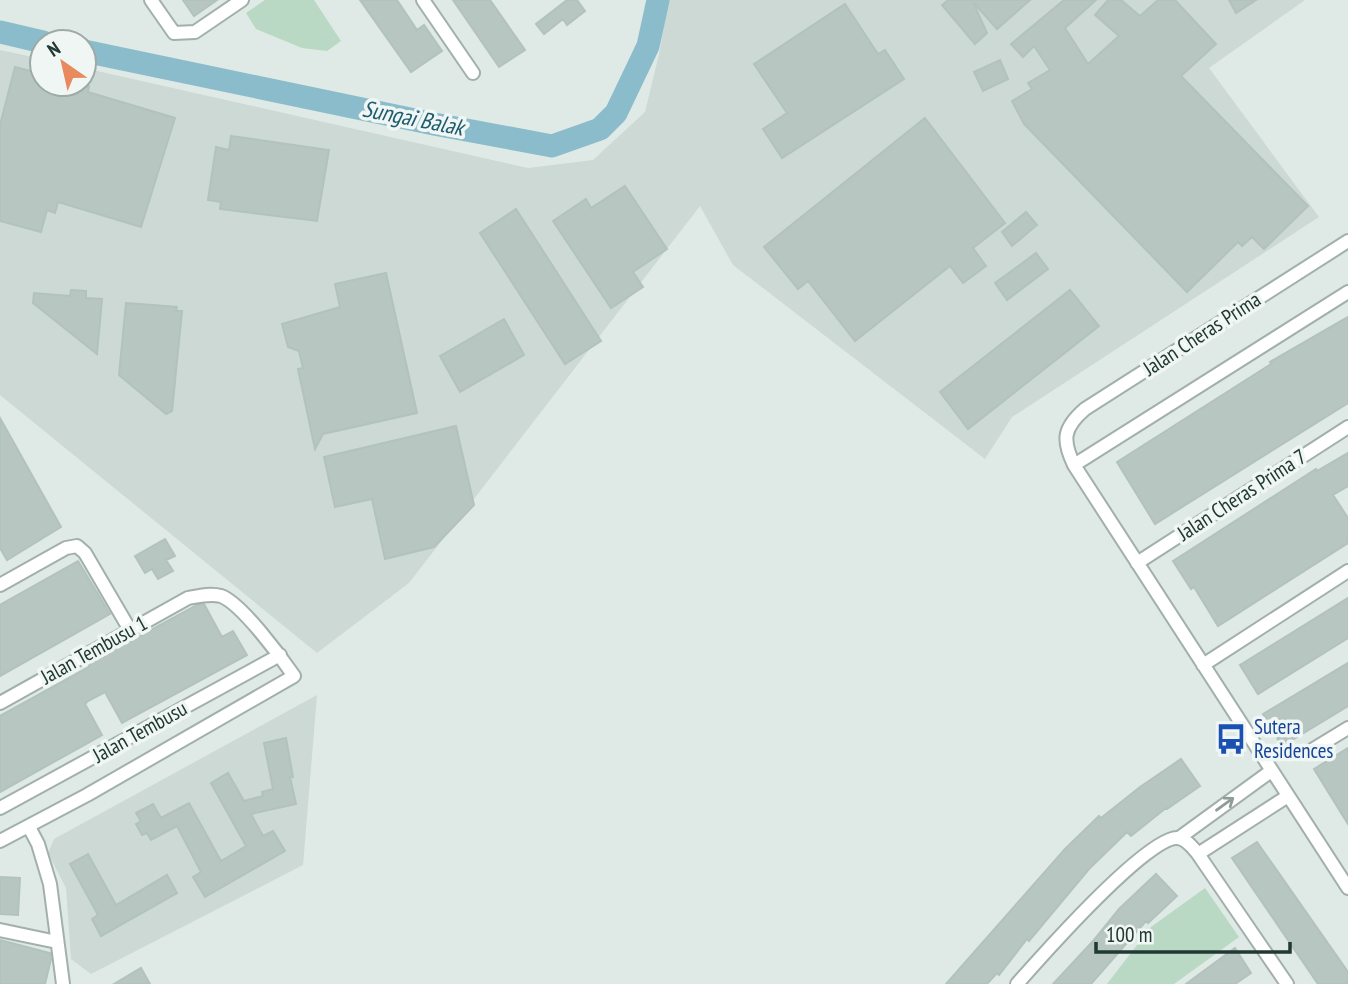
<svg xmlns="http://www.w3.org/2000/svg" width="1348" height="984" viewBox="0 0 1348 984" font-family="'PT Sans Narrow',sans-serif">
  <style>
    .built { fill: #cdd9d4 }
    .green { fill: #b9d9c4 }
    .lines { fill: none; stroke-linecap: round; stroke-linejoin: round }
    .river { stroke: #8abccb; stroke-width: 23 }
    .building { fill: #b7c6c1; stroke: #b2c2bc; stroke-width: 2 }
    .street-casing { stroke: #a2b0ac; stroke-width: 16 }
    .street { stroke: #fff; stroke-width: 12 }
    .oneway { stroke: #909c99 }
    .labels { text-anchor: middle; stroke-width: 7; stroke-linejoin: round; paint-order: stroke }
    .street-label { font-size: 21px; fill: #213833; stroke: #eff6f3 }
    .transit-label { font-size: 21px; fill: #164399; stroke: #eff6f3; text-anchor: start }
    .water-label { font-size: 23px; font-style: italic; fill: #205c6f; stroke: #eff6f3 }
  </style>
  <rect width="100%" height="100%" fill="#dfe9e5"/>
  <path class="built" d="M668,0h637l-96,68 110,149 -307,200 -27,42 -252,-194 -33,-59 -291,377 -92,70 -317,-258v-345l42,9v25h42v-16l444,100 65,-8 52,-48 15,-62z
    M317,695l-14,170 -212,109 -20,-15 -5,-71 -18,-35 6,-14z"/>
  <path class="green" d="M265,0h49l27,41 -14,10 -25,-3 -46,-19 -10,-16z
    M1205,888l34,49 -65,47h-67l44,-57z"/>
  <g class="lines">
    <path class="river" d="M0,32l43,10
      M84,51l350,73 118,22 48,-17 16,-16 32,-67 10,-46"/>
  </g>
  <path class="building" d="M183,0h34l-23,16z
    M360,0h37l20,30 7,-5 18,26 -31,21z
    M453,0h37l35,50 -26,17z
    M567,0h10l8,11 -18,14 -4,-6 -19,15 -8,-10z
    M948,0h82l-33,29 -24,-27 14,31 -12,11 -33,-39z
    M1064,0h32l-31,28 23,36 31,-28 -24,-21 13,-15h13l19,16 18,-16h17l41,44 -35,32 127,130 -44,43 -12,-12 -10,9 -4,-4 -51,50 -163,-168 -12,-23 20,-12 -4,-6 22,-13 -16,-24 -11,11 -12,-13z
    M1229,0h27l-20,13z
    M845,4l33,50 7,-4 19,29 -122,79 -19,-29 24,-16 -33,-49z
    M1000,60l8,19 -25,12 -9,-19z
    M15,67l27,7v10h38l9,2 -1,6 87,26 -34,109 -83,-25 -3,11 -8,-3 -6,22 -41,-11v-96z
    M925,118l80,105 -32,25 13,18 -23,17 -13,-17 -95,75 -47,-60 -10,8 -34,-42z
    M231,136l98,14 -12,71 -97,-12 1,-7 -13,-2 8,-53 13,3z
    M625,186l42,63 -34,23 10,15 -32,21 -58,-87 33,-22 5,9z
    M516,209l85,132 -36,23 -85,-131z
    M1026,212l11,13 -25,21 -10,-14z
    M1036,253l12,16 -41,31 -12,-17z
    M386,273l31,140 -94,21 -8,15 -17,-80 5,-1 -4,-17 -11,-4 -6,-23 58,-17 -5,-23z
    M71,290l15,1v7l16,1 -5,55 -64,-51 1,-10 36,3z
    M1070,290l29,36 -131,103 -28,-37z
    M126,303l51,4 -1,4h6l-10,100 -6,3 -47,-39z
    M1348,317v86l-193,121 -38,-62 154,-98 -1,-2z
    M504,319l20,36 -64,37 -20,-36z
    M0,418l61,109 -54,33 -7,-12z
    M456,426l18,79 -40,42 -49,12 -13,-60 -37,8 -11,-50z
    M1348,453v33l-15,9 15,23v25l-130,83 -24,-39 -3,2 -18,-28 143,-92 1,2z
    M165,539l10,17 -9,4 7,11 -15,8 -6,-10 -7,4 -10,-17z
    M78,561l32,53 -110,62v-71z
    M1348,598v40l-90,56 -18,-29z
    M204,604l18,33 11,-6 14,24 -125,68 -17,-31 -17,9 -3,3 17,31 -102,57v-76l89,-49 -1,-3 109,-59z
    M1348,663v43l-66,40 -19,-32z
    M286,738l7,39h-3l6,27 -45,10 12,22 10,-5 12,20 -80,46 -12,-20 8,-5 -24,-46 -26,14 -4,-7 -5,2 -6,-11 5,-3 -5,-8 17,-9 8,14 28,-15 32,58 25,-15 -35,-63 17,-10 16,28 19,-5 -1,-4 11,-3 -9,-46z
    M1348,748v76l-34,-55z
    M1181,759l19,27 -33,23 -1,-1 -35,28 -4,-4 -38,37 -60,72 -2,-2 -28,36 -2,-2 -10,11h-41l119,-135 34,-33 2,2 39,-31z
    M1257,842l91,130v12h-30l-86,-126z
    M88,854l28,51 51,-30 10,18 -76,43 -9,-17 6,-4 -28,-51z
    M1156,874l21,22 -29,27 -2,-2 -55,63h-38l41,-44 25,-31z
    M0,877l20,1 -2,37 -18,-1z
    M0,940l50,13 1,6 -6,25h-45z
    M1235,948l16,25 -16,11h-49z
    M141,968l9,16h-36z"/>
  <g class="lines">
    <defs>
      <path id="street" d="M151,0l23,33 21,-1 47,-32
        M423,0l50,73
        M1348,241l-263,168c-22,19 -23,31 -11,56l274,423
        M1074,465l274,-173
        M1137,563l211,-136
        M0,585l66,-37 11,-2 8,7 45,77
        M1203,665l145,-94
        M0,703l188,-105c11,-2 22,-5 33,-2 20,7 60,61 73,80l-207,119 -87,46
        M1307,753l41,-25
        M0,808l280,-153
        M29,827l9,17 12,40 13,100
        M1179,838l92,-67
        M1198,854l90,-58
        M0,930l57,12
        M1017,984c23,-26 132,-150 161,-146 9,1 15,10 20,16l89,130"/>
    </defs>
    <use href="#street" class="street-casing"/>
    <use href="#street" class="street"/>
  </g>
  <defs><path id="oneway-shaft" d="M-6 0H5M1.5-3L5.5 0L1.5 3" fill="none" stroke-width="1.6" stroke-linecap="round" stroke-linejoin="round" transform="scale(1.75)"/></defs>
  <use class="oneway" href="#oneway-shaft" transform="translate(1225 804) rotate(-36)"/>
  <defs>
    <symbol id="bus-bare" viewBox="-9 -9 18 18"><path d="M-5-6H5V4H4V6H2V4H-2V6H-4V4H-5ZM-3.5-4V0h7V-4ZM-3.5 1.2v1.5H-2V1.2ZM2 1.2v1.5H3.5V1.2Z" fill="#1a4fb4" stroke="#eff6f3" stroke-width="2.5" paint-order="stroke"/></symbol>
  </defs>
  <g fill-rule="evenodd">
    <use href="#bus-bare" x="1209" y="717" width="44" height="44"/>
  </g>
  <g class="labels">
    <g class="street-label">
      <text transform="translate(1202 334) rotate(-33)" y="7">Jalan Cheras Prima</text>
      <text transform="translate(1242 495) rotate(-33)" y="7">Jalan Cheras Prima 7</text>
      <text transform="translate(94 650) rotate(-29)" y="7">Jalan Tembusu 1</text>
      <text transform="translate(140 732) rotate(-29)" y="7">Jalan Tembusu</text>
    </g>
    <g class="transit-label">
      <text x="1254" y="734">Sutera<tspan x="1254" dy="24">Residences</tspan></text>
    </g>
    <g class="water-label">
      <text transform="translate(413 118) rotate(11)" y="8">Sungai Balak</text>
    </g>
  </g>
  <g transform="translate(63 63) rotate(326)"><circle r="33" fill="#eff6f3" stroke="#9daaa6" stroke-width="2"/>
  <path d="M0-5L12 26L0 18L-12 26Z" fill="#e88a5e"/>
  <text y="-10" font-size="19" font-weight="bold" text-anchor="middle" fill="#213833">N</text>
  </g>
  <path d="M1096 942v10h194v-10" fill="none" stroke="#213833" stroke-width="3.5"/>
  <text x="1106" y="942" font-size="21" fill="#213833" stroke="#eff6f3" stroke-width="5" paint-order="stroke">100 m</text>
</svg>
